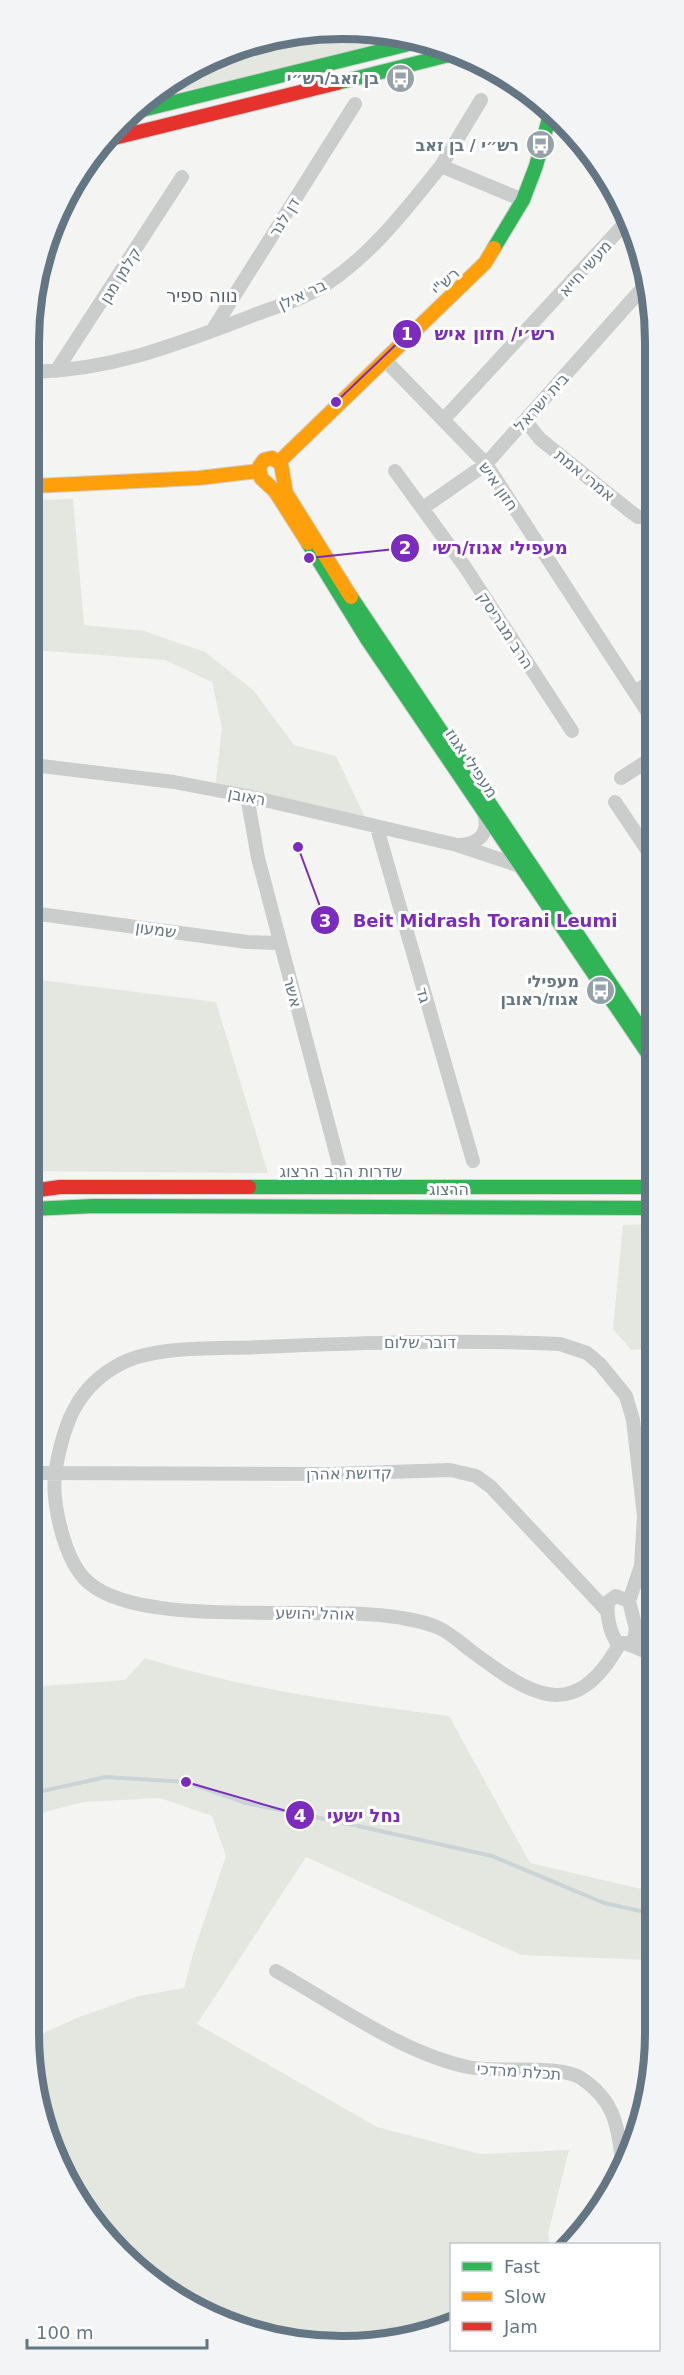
<svg xmlns="http://www.w3.org/2000/svg" width="684" height="2375" viewBox="0 0 684 2375" font-family="'DejaVu Sans','Noto Sans Hebrew',sans-serif">
  <style>
    .green { fill: #e4e7e0 }
    .lines { fill: none; stroke-linecap: round; stroke-linejoin: round }
    .stream { stroke: #cad3d5; stroke-width: 4 }
    .fast-casing { stroke: #d0d2d2; stroke-width: 16 }
    .slow-casing { stroke: #d0d2d2; stroke-width: 16 }
    .jam-casing { stroke: #d0d2d2; stroke-width: 16 }
    .street { stroke: #cbcdcd; stroke-width: 14 }
    .fast { stroke: #30b455; stroke-width: 14 }
    .slow { stroke: #ff9f0a; stroke-width: 14 }
    .jam { stroke: #e5322d; stroke-width: 14 }
    .labels { text-anchor: middle; stroke-width: 6; stroke-linejoin: round; paint-order: stroke }
    .poi-label { font-size: 16px; font-weight: bold; fill: #647683; stroke: #fff; text-anchor: end }
    .street-label { font-size: 16px; fill: #647683; stroke: #fff }
    .neighbourhood-label { font-size: 18px; fill: #525f68; stroke: #fff }
    .rim { fill: none; stroke: #647683; stroke-width: 8 }
    .leader { fill: none; stroke: #7b2cbf; stroke-width: 2 }
    .callout-dot { fill: #7b2cbf; stroke: #fff; stroke-width: 2 }
    .mark-label { font-size: 18px; text-anchor: middle; font-weight: bold; fill: #fff }
    .callout-label { font-size: 18px; text-anchor: middle; font-weight: bold; fill: #7b2cbf; stroke: #fff; stroke-width: 6; stroke-linejoin: round; paint-order: stroke }
  </style>
  <rect width="100%" height="100%" fill="#f4f4f2"/>
  <path class="green" d="M403,34l9,3 -195,47 -64,12 15,-14 113,-47z
    M73,499l11,126 60,6 61,21 48,38 41,55 42,11 29,61 -150,-27 7,-62 -10,-46 -47,-22 -132,-10 1,-150z
    M32,979l184,23 52,171 -237,-2z
    M651,1224v124l-20,2 -18,-21 10,-104z
    M145,1658c99,31 201,45 304,58l81,147 120,28v69l-129,-5 -215,-98 -109,167 180,103 103,27 89,-4 -21,84 2,10h-98l-1,78 -28,14 -102,10 -117,-32 -97,-74 -55,-87 -22,-114 49,-22 60,-21 45,-8 9,-34 33,-98 -14,-40 -52,-18 -76,4 -55,14 1,-129 95,-7z"/>
  <g class="lines">
    <path class="stream" d="M29,1794l77,-17 80,5 60,21 108,22
      M358,1826l134,30 112,47 46,10"/>
    <defs>
      <path id="fast" d="M337,83l120,-30
        M138,111l283,-70
        M494,248l29,-48 13,-34 15,-55
        M308,543l59,96 284,419
        M351,597l300,447
        M249,1187h402
        M31,1209l63,-3 557,2"/>
      <path id="slow" d="M279,462l206,-199 9,-15
        M34,486l165,-8 59,-7
        M308,543l-33,-52 -14,-13 -2,-11 5,-7 8,-2 9,6 5,29 65,104"/>
      <path id="jam" d="M110,139l227,-56
        M31,1191l29,-4h189"/>
    </defs>
    <use href="#fast" class="fast-casing"/>
    <use href="#slow" class="slow-casing"/>
    <use href="#jam" class="jam-casing"/>
    <path class="street" d="M441,166l40,-66
      M212,331l143,-227
      M385,360l101,104 166,255
      M56,371l126,-194
      M34,372c81,-3 141,-27 215,-55 25,-10 56,-18 79,-34 46,-31 79,-75 113,-117l82,34
      M443,420l185,-200
      M525,420l15,19 91,73 7,5h14
      M395,471l70,96 107,164
      M423,508l63,-44 161,-181
      M635,691l17,-9
      M33,765l141,17 73,14 210,49 63,21
      M621,778l31,-20
      M247,796l11,62 87,329
      M615,802l37,55
      M377,828l96,333
      M459,845c20,-1 31,-11 25,-32
      M32,913l215,29 32,1
      M30,1473l300,1 120,-4 26,6 15,11 117,125
      M616,1596l13,5 7,28 -2,11 -7,4 -11,-3c-6,-9 -11,-30 -7,-40z
      M636,1629l14,13
      M620,1643c-46,83 -90,52 -150,7 -9,-7 -20,-17 -31,-22 -11,-5 -25,-8 -37,-10 -76,-15 -260,13 -314,-36 -24,-21 -38,-83 -32,-114 8,-45 21,-81 64,-104 36,-19 99,-15 139,-17 100,-4 201,-8 301,-3l27,9 13,11 26,32 7,24 11,96 -3,50 -12,35
      M627,1644l23,9
      M276,1971c59,33 126,82 192,96 26,6 92,-3 113,11 33,22 36,45 41,82"/>
    <use href="#fast" class="fast"/>
    <use href="#slow" class="slow"/>
    <use href="#jam" class="jam"/>
  </g>
  <defs>
    <symbol id="bus-disc" viewBox="-11 -11 22 22"><circle r="9.5" fill="#96a2aa" stroke="#fff"/><path d="M-5-6H5V4H4V6H2V4H-2V6H-4V4H-5ZM-3.5-4V0h7V-4ZM-3.5 1.2v1.5H-2V1.2ZM2 1.2v1.5H3.5V1.2Z" fill="#fff"/></symbol>
  </defs>
  <g fill-rule="evenodd">
    <use href="#bus-disc" x="384" y="62" width="33" height="33"/>
    <use href="#bus-disc" x="524" y="128" width="33" height="33"/>
    <use href="#bus-disc" x="584" y="974" width="33" height="33"/>
  </g>
  <g class="labels">
    <g class="poi-label">
      <text x="379" y="84">בן זאב/רש״י</text>
      <text x="519" y="151">רש״י / בן זאב</text>
      <text x="579" y="987">מעפילי<tspan x="579" dy="18">אגוז/ראובן</tspan></text>
    </g>
    <g class="street-label">
      <text transform="translate(284 217) rotate(-58)" y="6">דן לנר</text>
      <text transform="translate(585 268) rotate(-48)" y="6">מעשי חייא</text>
      <text transform="translate(120 275) rotate(-58)" y="6">קלמן מגן</text>
      <text transform="translate(445 281) rotate(-44)" y="6">רש"י</text>
      <text transform="translate(302 294) rotate(-25)" y="6">בר אילן</text>
      <text transform="translate(541 402) rotate(-48)" y="6">בית ישראל</text>
      <text transform="translate(585 475) rotate(39)" y="6">אמרי אמת</text>
      <text transform="translate(499 486) rotate(55)" y="6">חזון איש</text>
      <text transform="translate(506 630) rotate(57)" y="6">הרב מבריסק</text>
      <text transform="translate(472 763) rotate(56)" y="6">מעפילי אגוז</text>
      <text transform="translate(247 796) rotate(11)" y="6">ראובן</text>
      <text transform="translate(156 929) rotate(8)" y="6">שמעון</text>
      <text transform="translate(293 992) rotate(75)" y="6">אשר</text>
      <text transform="translate(424 995) rotate(74)" y="6">גד</text>
      <text x="341" y="1177">שדרות הרב הרצוג</text>
      <text x="449" y="1195">הרצוג</text>
      <text x="420" y="1348">דובר שלום</text>
      <text transform="translate(349 1473) rotate(-1)" y="6">קדושת אהרן</text>
      <text transform="translate(315 1613) rotate(1)" y="6">אוהל יהושע</text>
      <text transform="translate(519 2071) rotate(4)" y="6">תכלת מרדכי</text>
    </g>
    <g class="neighbourhood-label">
      <text x="202" y="302">נווה ספיר</text>
    </g>
  </g>
  <path d="M0 0H684V2375H0ZM342 39H342A303 303 0 0 1 645 342V2033A303 303 0 0 1 342 2336H342A303 303 0 0 1 39 2033V342A303 303 0 0 1 342 39Z" fill="#f3f4f5" fill-rule="evenodd"/>
  <path class="rim" d="M342 39H342A303 303 0 0 1 645 342V2033A303 303 0 0 1 342 2336H342A303 303 0 0 1 39 2033V342A303 303 0 0 1 342 39Z"/>
  <path class="leader" d="M336 402L407 334M309 558L405 548M298 847L325 920M186 1782L300 1815"/>
  <g class="callout-dot">
    <circle cx="336" cy="402" r="6"/>
    <circle cx="309" cy="558" r="6"/>
    <circle cx="298" cy="847" r="6"/>
    <circle cx="186" cy="1782" r="6"/>
    <circle cx="407" cy="334" r="15"/>
    <circle cx="405" cy="548" r="15"/>
    <circle cx="325" cy="920" r="15"/>
    <circle cx="300" cy="1815" r="15"/>
  </g>
  <g class="mark-label">
    <text x="407" y="340">1</text>
    <text x="405" y="554">2</text>
    <text x="325" y="927">3</text>
    <text x="300" y="1822">4</text>
  </g>
  <g class="callout-label">
    <text x="495" y="340">רש׳י/ חזון איש</text>
    <text x="500" y="554">מעפילי אגוז/רשי</text>
    <text x="485" y="927">Beit Midrash Torani Leumi</text>
    <text x="364" y="1822">נחל ישעי</text>
  </g>
  <rect x="450" y="2243" width="210" height="108" fill="#ffffff" stroke="#c1c8cd" stroke-width="1.5"/>
  <rect x="462" y="2262" width="30" height="9" fill="#30b455" stroke="#c1c8cd" stroke-width="1.5"/>
  <text x="504" y="2273" font-size="18" fill="#647683">Fast</text>
  <rect x="462" y="2292" width="30" height="9" fill="#ff9f0a" stroke="#c1c8cd" stroke-width="1.5"/>
  <text x="504" y="2303" font-size="18" fill="#647683">Slow</text>
  <rect x="462" y="2322" width="30" height="9" fill="#e5322d" stroke="#c1c8cd" stroke-width="1.5"/>
  <text x="504" y="2333" font-size="18" fill="#647683">Jam</text>
  <path d="M27 2339v9h180v-9" fill="none" stroke="#647683" stroke-width="3"/>
  <text x="36" y="2339" font-size="18" fill="#647683" stroke="#ffffff" stroke-width="4.5" paint-order="stroke">100 m</text>
</svg>
